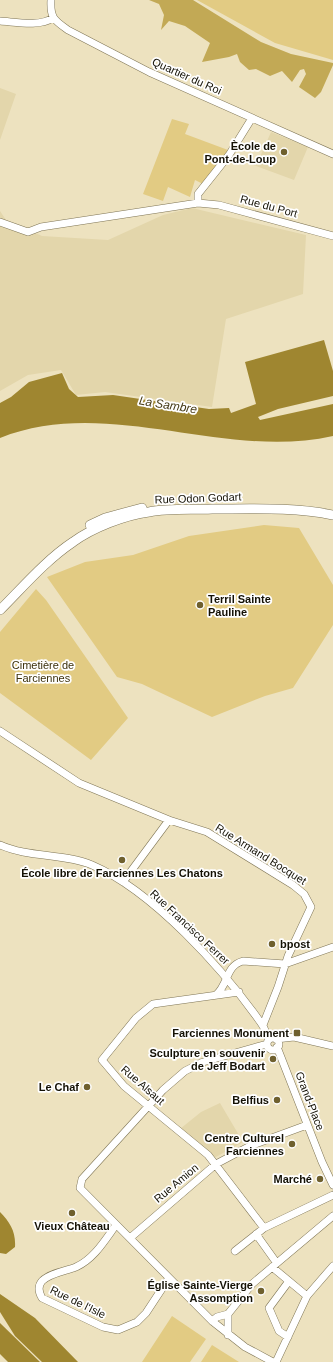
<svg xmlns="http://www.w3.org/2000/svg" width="333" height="1362" viewBox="0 0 333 1362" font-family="Arial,sans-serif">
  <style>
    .built { fill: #e3d6ab }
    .green { fill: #e2cb83 }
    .forest { fill: #c2a955 }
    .water { fill: #9f8630 }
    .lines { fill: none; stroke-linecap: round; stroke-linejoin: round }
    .minor-casing { stroke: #7f7555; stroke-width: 8 }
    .major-casing { stroke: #7f7555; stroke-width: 10 }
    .minor { stroke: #fff; stroke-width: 7 }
    .major { stroke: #fff; stroke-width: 9 }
    .poi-dot { fill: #6f602e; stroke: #fff; stroke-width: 1.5 }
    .labels { text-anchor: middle; stroke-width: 3.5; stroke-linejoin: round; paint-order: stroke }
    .street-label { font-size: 11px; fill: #141105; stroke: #fff }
    .poi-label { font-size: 11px; font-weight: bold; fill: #141105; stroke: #fff; text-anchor: end }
    .park-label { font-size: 11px; fill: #3c310c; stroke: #fff }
    .water-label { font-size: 12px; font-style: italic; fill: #443915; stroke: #fff }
  </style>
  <rect width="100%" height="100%" fill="#ede2bf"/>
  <path class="built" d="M0,88l16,6 -16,46z
    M271,132l37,15 -14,33 -41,-15 4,-8h3z
    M192,208l114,27 -3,59 -77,25 -14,88 -107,-15 -29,3 -15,-25 -33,5 -28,16v-180l6,9 36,16 66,4 55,-25z
    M220,1103l23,39 -29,16 -34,-29 21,-17z"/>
  <path class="green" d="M197,0h136v60l-58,-17z
    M172,119l17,5 -4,10 43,16 -25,34 -8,-4 -5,17 -22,-10 -5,14 -20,-7z
    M264,525l35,3 34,57v40l-40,63 -28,8 -53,21 -70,-33 -25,-7 -70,-100 38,-15 48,-7 56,-19z
    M36,589l10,11 82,118 -37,42 -91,-67v-61z
    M172,1316l34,23 -16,23h-48z
    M212,1345l27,17h-38z"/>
  <path class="forest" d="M149,0h44l68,42 30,12 42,9v2l-12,27 -6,6 -16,-11 7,-13 -2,-5 -4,1 -8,12 -10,-11 -12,5 -14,-7 -7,1 -9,-8 -3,-8 -8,3 -27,5 8,-19 -25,-17 -16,-5 -8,9 3,-15 -5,-11z"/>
  <path class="water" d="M324,340l9,31v25l-55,13 -20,8 2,3 73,-16v32c-110,25 -225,-41 -333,2v-35l11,-6 18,-15 33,-9 7,16 9,8 35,-2 96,14 20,-1 2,5 25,-9 -11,-42z
    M0,1212c10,10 16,20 15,35l-9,7 -6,-1z
    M0,1294l35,24 43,44h-36l-27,-26 -15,-24z
    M0,1323l40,39h-32l-8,-8z"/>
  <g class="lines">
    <defs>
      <path id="minor" d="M51,0c-1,18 3,20 17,30l81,42 184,82
        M0,21c16,1 39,6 53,-3
        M198,203v-9l31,-39 23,-37
        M0,222l28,10 13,-5 157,-24 21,2 114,31
        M0,731l79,52 90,37 38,12 86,53 11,9 7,13 -23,49 -10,31 -15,38
        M0,845c29,13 63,8 92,20 61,26 131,104 169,158 4,5 5,11 8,16
        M123,882l46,-62
        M239,992l-86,12 -17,14 -34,42 22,26 84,69 56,73
        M216,995c13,-11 9,-29 27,-34l42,3 48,-17
        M267 1044a6 6 0 1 1 12 0a6 6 0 1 1-12 0Z
        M276,1039l18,-2 39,9
        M267,1044l-64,18 -18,9 -22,19 -51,56 -30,33 -2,9 132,133 33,26 28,15
        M277,1047l45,115 11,23
        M116,1225c-11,15 -22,34 -40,42 -10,4 -26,6 -34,14 -5,6 -3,12 0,17l61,29 15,3 19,-8 9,-9 23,-35
        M256,1234l20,28
        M130,1238l86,-74 34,-18 57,-21
        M235,1251l29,-23 69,-33
        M272,1267l35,29
        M228,1314l24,-30 81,-68
        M228,1314v21
        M212,1321l5,-4 11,-3
        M288,1337l-9,-6 -10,-23 20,-27
        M276,1362l31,-66 26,-30"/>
      <path id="major" d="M90,525l15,-7 37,-10
        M0,610c23,-23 46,-50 73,-68 19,-14 52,-27 76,-30 20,-4 42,-2 63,-3 41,0 81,-2 121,6"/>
    </defs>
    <use href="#minor" class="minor-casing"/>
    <use href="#major" class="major-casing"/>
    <use href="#minor" class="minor"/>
    <use href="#major" class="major"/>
  </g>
  <g class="poi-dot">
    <circle cx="284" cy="152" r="4"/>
    <circle cx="200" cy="605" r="4"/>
    <circle cx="122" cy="860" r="4"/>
    <circle cx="272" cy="944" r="4"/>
    <rect x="293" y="1029" width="8" height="8" rx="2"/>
    <circle cx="273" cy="1059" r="4"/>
    <circle cx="87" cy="1087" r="4"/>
    <circle cx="277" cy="1100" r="4"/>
    <circle cx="292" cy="1144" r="4"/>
    <circle cx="320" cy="1179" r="4"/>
    <circle cx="72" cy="1213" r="4"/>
    <circle cx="261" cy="1291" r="4"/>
  </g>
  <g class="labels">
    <g class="street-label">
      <text transform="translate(187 76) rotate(24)" y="4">Quartier du Roi</text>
      <text transform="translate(269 206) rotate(15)" y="4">Rue du Port</text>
      <text transform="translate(198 498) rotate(-2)" y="4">Rue Odon Godart</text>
      <text transform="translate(261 854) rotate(32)" y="4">Rue Armand Bocquet</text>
      <text transform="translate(190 927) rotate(43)" y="4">Rue Francisco Ferrer</text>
      <text transform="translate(143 1085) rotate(41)" y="4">Rue Alsaut</text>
      <text transform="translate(310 1101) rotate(69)" y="4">Grand-Place</text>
      <text transform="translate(176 1183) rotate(-40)" y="4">Rue Amion</text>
      <text transform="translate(78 1302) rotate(26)" y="4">Rue de l'Isle</text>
    </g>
    <g class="poi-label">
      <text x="276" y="150">Ècole de<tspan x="276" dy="13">Pont-de-Loup</tspan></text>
      <text x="208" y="603" text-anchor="start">Terril Sainte<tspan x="208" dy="13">Pauline</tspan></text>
      <text x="122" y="877" text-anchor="middle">École libre de Farciennes Les Chatons</text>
      <text x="280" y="948" text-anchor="start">bpost</text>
      <text x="289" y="1037">Farciennes Monument</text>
      <text x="265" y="1057">Sculpture en souvenir<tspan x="265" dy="13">de Jeff Bodart</tspan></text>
      <text x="79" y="1091">Le Chaf</text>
      <text x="269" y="1104">Belfius</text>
      <text x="284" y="1142">Centre Culturel<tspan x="284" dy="13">Farciennes</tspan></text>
      <text x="312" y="1183">Marché</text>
      <text x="72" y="1230" text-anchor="middle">Vieux Château</text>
      <text x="253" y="1289">Église Sainte-Vierge<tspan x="253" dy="13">Assomption</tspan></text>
    </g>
    <g class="park-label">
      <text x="43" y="669">Cimetière de<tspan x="43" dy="13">Farciennes</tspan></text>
    </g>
    <g class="water-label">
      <text transform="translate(168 405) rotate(9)" y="4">La Sambre</text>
    </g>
  </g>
</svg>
